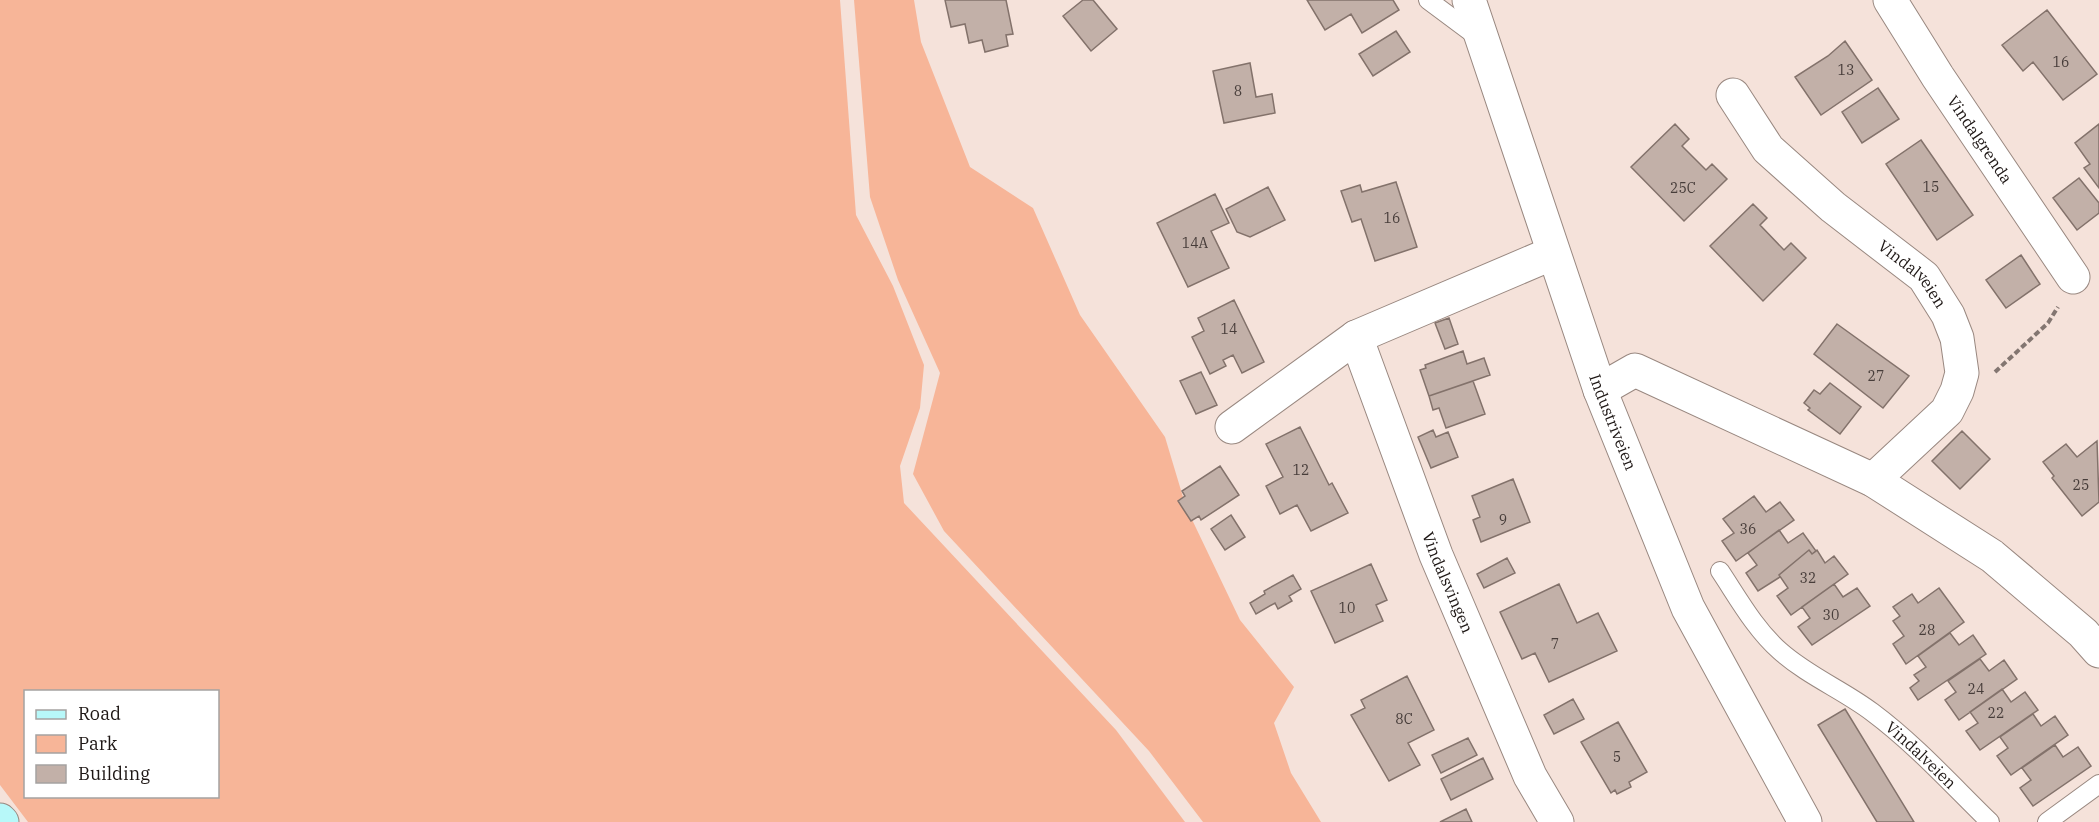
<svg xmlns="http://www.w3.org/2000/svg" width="2099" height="822" viewBox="0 0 2099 822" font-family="'IBM Plex Serif',serif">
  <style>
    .green { fill: #f7b598; fill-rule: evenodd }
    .building { fill: #c2b0a8; stroke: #83726b; stroke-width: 1.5 }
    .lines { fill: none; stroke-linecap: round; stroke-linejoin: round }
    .lane-casing { stroke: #998880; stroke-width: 20 }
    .street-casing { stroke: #998880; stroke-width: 35 }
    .secondary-casing { stroke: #998880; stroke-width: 35 }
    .path { stroke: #837671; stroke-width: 4; stroke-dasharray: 6 3; stroke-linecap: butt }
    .lane { stroke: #fff; stroke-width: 18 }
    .street { stroke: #fff; stroke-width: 33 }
    .secondary { stroke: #b7f8f9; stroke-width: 33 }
    .labels { text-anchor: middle; stroke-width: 4.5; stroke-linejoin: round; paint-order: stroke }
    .number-label { font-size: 14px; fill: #473d3a }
    .street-label { font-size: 16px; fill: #1e1715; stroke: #fff }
  </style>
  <rect width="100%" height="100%" fill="#f5e2da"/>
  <path class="green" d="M0,0h840l16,215 37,71 31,79 -4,43 -20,58 4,37 212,227 69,92h-1157l-28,-37zM26,692h192v104h-192z
    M854,0h60l7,42 49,125 63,41 47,107 85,122 21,70 54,113 54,67 -20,36 17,50 30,49h-118l-54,-71 -205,-220 -31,-57 27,-101 -42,-93 -28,-83z"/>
  <path class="building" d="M945,0h61l7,34 -7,1 2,11 -23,6 -3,-12 -13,3 -4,-19 -14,3z
    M1083,0h10l24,29 -26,22 -28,-35z
    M1307,0h86l6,10 -37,23 -11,-19 -26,16z
    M2047,10l50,64 -34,26 -30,-38 -10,9 -21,-26z
    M1396,31l14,21 -37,24 -14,-22z
    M1845,41l27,39 -51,35 -26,-38 33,-21z
    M1250,63l6,34 16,-3 3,19 -51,10 -11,-52z
    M1878,88l21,31 -37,24 -20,-31z
    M1675,124l14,15 -7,7 24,24 6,-6 15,15 -43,42 -53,-54z
    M2099,124v64l-15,-20 6,-4 -15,-21z
    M1921,140l52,75 -36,25 -51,-76z
    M2079,178l20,25v10l-22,17 -24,-32z
    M1396,182l21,65 -42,14 -14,-42 -9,3 -11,-31 19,-6 2,7z
    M1268,187l17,33 -35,17 -13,-5 -11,-23z
    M1215,194l14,29 -18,8 18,37 -41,19 -31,-64z
    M1753,204l14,14 -7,7 24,25 7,-7 15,15 -43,43 -53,-55z
    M2021,255l19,29 -34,24 -20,-28z
    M1234,300l30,62 -22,11 -9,-18 -10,5 3,6 -16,8 -18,-37 12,-6 -6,-13z
    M1449,318l9,26 -13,5 -10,-26z
    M1837,324l72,52 -26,32 -69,-54z
    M1463,351l4,13 17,-6 6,17 -61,21 -9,-26 6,-2 -1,-3z
    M1201,372l16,33 -21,9 -16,-33z
    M1473,381l12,33 -39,14 -7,-20 -6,2 -4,-14z
    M1830,383l31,24 -21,27 -32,-24 2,-2 -6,-5 10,-13 6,4z
    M1300,427l29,58 3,-2 16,30 -37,18 -14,-26 -17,9 -14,-28 17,-9 -17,-33z
    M1433,430l3,7 12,-5 10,25 -27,11 -13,-31z
    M1962,431l28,28 -30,30 -28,-28z
    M2097,441l2,61 -17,14 -30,-38 2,-2 -11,-14 23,-18 11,13z
    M1220,466l19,29 -38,25 -2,-4 -8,5 -13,-20 7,-5 -3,-5z
    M1513,479l17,43 -49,20 -8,-22 7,-3 -8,-21z
    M1754,496l12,16 14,-10 14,18 -58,41 -14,-20 12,-8 -11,-14z
    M1231,515l14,22 -20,13 -14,-21z
    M1779,530l9,13 15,-10 13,18 -4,3 -3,-4 -30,25 1,2 -22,14 -12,-18 11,-8 -9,-12z
    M1809,550l3,4 5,-4 8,13 9,-7 14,18 -57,41 -14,-19 11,-8 -9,-13z
    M1507,558l8,15 -31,15 -7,-14z
    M1371,564l16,36 -11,5 7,16 -48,22 -24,-52z
    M1293,575l8,14 -12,7 3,5 -14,8 -3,-6 -19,11 -6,-11 15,-9 -1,-3z
    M1559,584l18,39 21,-10 19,38 -68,31 -14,-29 -13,6 -22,-47z
    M1834,584l9,13 14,-9 13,18 -58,39 -14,-18 12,-9 -8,-11z
    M1939,588l25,34 -58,42 -13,-20 11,-8 -11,-15 7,-5 -7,-9 19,-13 6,9z
    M1950,633l9,12 14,-10 13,19 -68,46 -8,-12 9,-7 -5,-6 12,-8 -8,-11z
    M1980,659l9,12 15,-11 13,19 -58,41 -14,-20 11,-8 -8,-11z
    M1407,676l27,54 -26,13 12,22 -31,16 -38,-66 14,-7 -4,-8z
    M2002,689l9,13 14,-10 13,18 -58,40 -14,-19 12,-8 -8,-11z
    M1573,699l11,20 -30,15 -10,-19z
    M1845,709l69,113h-37l-59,-97z
    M2033,714l8,12 14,-10 13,19 -57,40 -14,-19 11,-8 -8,-11z
    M1618,722l29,50 -18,10 2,5 -14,7 -2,-4 -4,3 -30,-51z
    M1468,738l9,17 -36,18 -9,-18z
    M2055,745l8,12 15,-10 13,19 -58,40 -13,-18 11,-8 -9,-12z
    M1483,758l10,21 -42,21 -10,-21z
    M1466,809l6,13h-32z"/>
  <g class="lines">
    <defs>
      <g id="lane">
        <path d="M1428,0l51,38"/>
        <path id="s1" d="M1720,571c18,27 35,58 60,80 28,25 63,39 92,61 43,32 80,73 118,110"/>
        <path d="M2047,822l52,-38"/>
      </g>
      <g id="street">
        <path id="s2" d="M1469,0l131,390 88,218 117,214"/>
        <path id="s3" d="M1890,0l48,77 135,200"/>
        <path id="s4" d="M1733,95l35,54 65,58 91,70 24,38 9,23 5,35 -5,18 -10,20 -74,69"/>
        <path id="s5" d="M1356,337l80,218 94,221 27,46"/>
        <path d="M1600,390l35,-20 238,110 119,76 91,77 16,18"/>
        <path d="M1232,427l124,-90 197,-84"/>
      </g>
      <path id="secondary" d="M0,820l2,2"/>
    </defs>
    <use href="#lane" class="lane-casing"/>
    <use href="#street" class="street-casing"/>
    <use href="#secondary" class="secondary-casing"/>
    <path class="path" d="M1995,372l53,-49 10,-16"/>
    <use href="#lane" class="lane"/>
    <use href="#street" class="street"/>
    <use href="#secondary" class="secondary"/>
  </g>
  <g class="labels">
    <g class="number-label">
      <text x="2061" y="67">16</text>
      <text x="1846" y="75">13</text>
      <text x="1238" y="96">8</text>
      <text x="1931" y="192">15</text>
      <text x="1683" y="193">25C</text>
      <text x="1392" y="223">16</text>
      <text x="1195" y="248">14A</text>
      <text x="1229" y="334">14</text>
      <text x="1876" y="381">27</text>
      <text x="1301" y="475">12</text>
      <text x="2081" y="490">25</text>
      <text x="1503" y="525">9</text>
      <text x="1748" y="534">36</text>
      <text x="1808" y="583">32</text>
      <text x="1347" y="613">10</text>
      <text x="1831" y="620">30</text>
      <text x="1927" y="635">28</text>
      <text x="1555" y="649">7</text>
      <text x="1976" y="694">24</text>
      <text x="1996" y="718">22</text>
      <text x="1404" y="724">8C</text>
      <text x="1617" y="762">5</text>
    </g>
    <g class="street-label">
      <text dy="6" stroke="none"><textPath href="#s3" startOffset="166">Vindalgrenda</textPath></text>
      <text dy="6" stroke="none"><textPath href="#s4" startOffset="256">Vindalveien</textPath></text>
      <text dy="6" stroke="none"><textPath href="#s2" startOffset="446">Industriveien</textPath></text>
      <text dy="6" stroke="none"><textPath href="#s5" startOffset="262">Vindalsvingen</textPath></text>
      <text dy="6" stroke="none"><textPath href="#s1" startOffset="276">Vindalveien</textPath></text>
    </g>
  </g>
  <rect x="24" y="690" width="195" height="108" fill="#ffffff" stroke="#a5a2a1" stroke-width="1.5"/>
  <rect x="36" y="710" width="30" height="9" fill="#b7f8f9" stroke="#a5a2a1" stroke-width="1.5"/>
  <text x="78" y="720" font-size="18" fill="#1e1715">Road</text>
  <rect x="36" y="735" width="30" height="18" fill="#f7b598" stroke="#a5a2a1" stroke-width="1.5"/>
  <text x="78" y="750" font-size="18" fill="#1e1715">Park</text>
  <rect x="36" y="765" width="30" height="18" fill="#c2b0a8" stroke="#a5a2a1" stroke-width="1.5"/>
  <text x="78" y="780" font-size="18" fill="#1e1715">Building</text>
</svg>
